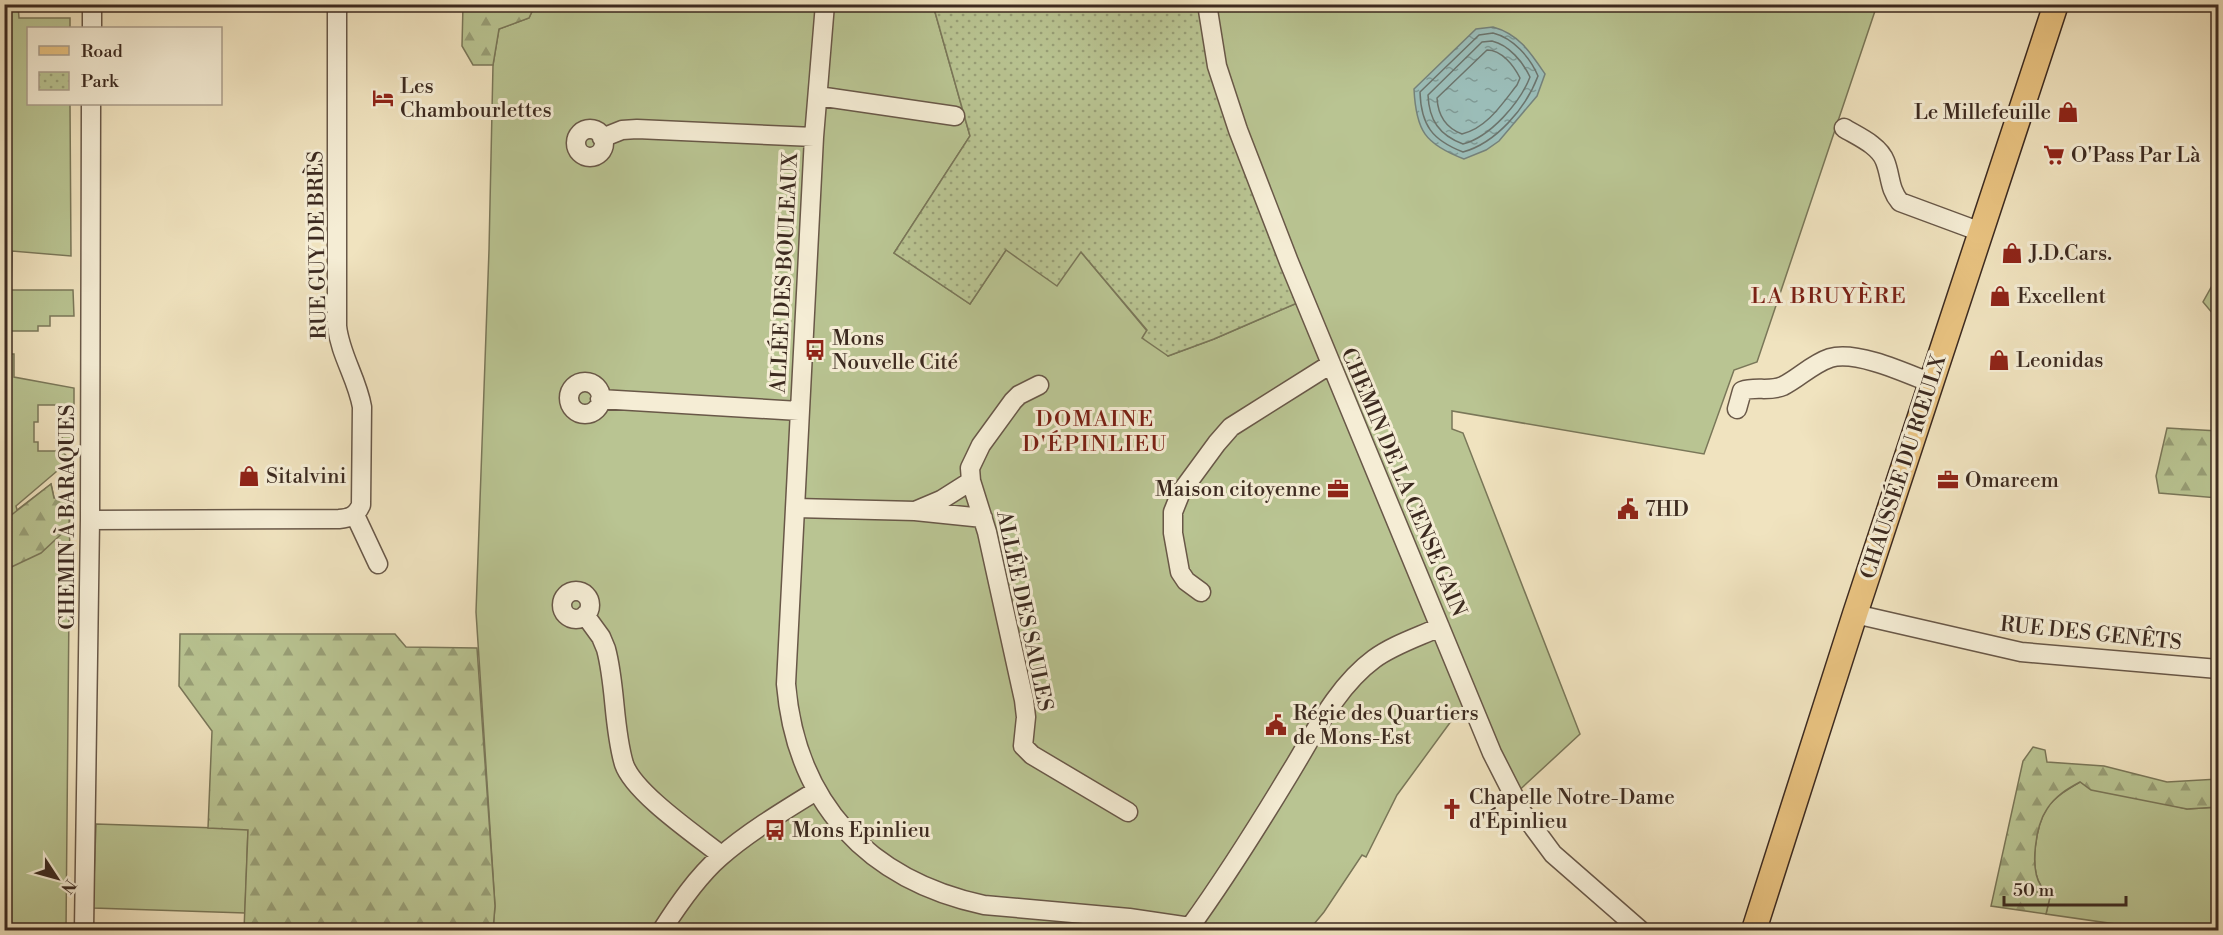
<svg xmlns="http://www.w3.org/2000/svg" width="2223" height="935" viewBox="0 0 2223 935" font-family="'Libre Bodoni',serif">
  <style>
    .green { fill: #b9c492; stroke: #7a7759; stroke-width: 1.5 }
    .forest { fill: url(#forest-firs); stroke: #7a7759; stroke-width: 1.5 }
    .park { fill: url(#park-dots); stroke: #7a7759; stroke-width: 1.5 }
    .water { fill: url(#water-ripples); stroke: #75827b; stroke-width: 1.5 }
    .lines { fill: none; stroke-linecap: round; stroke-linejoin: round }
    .shore { stroke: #6c746c; stroke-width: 1.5 }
    .minor-casing { stroke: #695848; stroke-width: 21 }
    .major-casing { stroke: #3c2a20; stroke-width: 27 }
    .minor { stroke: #f5edd5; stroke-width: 18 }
    .major { stroke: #e8c280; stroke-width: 24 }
    .labels { text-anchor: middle; stroke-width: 6; stroke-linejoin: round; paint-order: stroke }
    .poi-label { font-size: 21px; fill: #3c2a20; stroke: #f5edd5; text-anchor: start }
    .street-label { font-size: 21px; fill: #3c2a20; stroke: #f5edd5 }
    .neighbourhood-label { font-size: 22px; letter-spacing: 1.5px; fill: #7a1f14; stroke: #f5edd5 }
  </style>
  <defs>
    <pattern id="forest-firs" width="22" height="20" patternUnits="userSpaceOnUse" patternTransform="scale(1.5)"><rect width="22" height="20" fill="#b9c492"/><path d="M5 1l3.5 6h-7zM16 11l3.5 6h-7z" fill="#989f77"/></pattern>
    <pattern id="park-dots" width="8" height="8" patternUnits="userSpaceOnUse" patternTransform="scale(1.5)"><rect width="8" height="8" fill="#b9c492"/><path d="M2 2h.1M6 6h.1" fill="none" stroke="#989f77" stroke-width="1.8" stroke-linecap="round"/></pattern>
    <pattern id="water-ripples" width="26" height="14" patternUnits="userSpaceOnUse" patternTransform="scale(1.5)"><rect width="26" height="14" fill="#9bbdb8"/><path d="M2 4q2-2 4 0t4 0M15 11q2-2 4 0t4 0" fill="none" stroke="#809a95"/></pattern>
  </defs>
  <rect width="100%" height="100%" fill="#f0e3bf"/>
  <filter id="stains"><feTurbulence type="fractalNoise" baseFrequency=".00333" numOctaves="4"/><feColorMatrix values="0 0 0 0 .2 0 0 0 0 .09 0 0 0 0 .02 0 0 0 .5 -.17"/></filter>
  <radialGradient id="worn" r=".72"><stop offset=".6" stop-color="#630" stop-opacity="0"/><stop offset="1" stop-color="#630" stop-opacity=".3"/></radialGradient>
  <path class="green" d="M4,5h14l1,13h51v10h-42v76h42l1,152 -59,-5 -1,39h62l1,26h-24v10h-12v5h-33z
    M535,5h398l37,131 -76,117 76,51 36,-54 75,2 87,104 46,-17 90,-39 -15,-38 -82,-257h670l-120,357 -23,8 -30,84 -252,-43v18l11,4 117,301 -67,62 -40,-90 -13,3 -63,86 -31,62 -4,-2 -38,57 -15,18h-816l2,-24 -19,-294 13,-362 4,-185 6,-36 30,-11z
    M4,354h10v23l60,11v55l-12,1v-39h-24v17h-4v20h4v9h24l8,9 -54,46 1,4 34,-26 3,14 16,1 -4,431h-61z
    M2080,782l107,27 31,-2v123h-82v-3l-90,-13 4,-17c-3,-4 -7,-7 -9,-11 -12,-18 -5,-61 6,-78 9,-12 21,-19 33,-26z
    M96,824l152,5 -3,84 -152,-5z"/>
  <path class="forest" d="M463,5l1,-1 71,1 -6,13 -30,11 -6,36h-20l-11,-19z
    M2218,275v45l-15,-18z
    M2167,428l51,3v67l-59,-5 -3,-17z
    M51,484l3,14 16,1 -1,28 -28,26 -36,17v-50z
    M180,634h215l11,13 71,1 18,258 -2,24h-249l4,-100 -40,-2 4,-97 -33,-45z
    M2033,747l12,3 2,12 57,4 63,16 51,-3v28l-31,2 -96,-19 -11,-8c-13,7 -25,14 -33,27 -11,16 -18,59 -6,77 2,4 6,7 9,11l-4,17 -55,-8 32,-145z"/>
  <path class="park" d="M933,5h274l10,61 87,234 -90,39 -46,17 -26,-18 5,-8 -66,-78 -24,34 -51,-36 -36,54 -76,-51 76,-117z"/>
  <path class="water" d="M1493,27c26,7 38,26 52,47l-8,22 -38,45 -13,9 -22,9c-39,-15 -48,-28 -50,-70l62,-60z"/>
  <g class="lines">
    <path class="shore" d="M1493,33c20,5 37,24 45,43 -12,32 -42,67 -75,76 -31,-12 -42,-27 -43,-60l59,-57z
      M1492,41c17,4 31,21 38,36 -10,26 -40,60 -67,67 -24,-9 -34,-24 -35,-49l54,-53z
      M1487,50c15,0 27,16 33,28l-3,7c-15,19 -30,43 -55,49 -16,-6 -24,-18 -25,-36z"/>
    <defs>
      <path id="minor" d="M825,4l-11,133 -28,547c10,119 82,196 198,221l145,13 61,9c36,-50 68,-101 100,-154 24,-39 46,-86 84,-114 19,-14 44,-22 66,-32
        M1207,4l10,62 21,64 51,132 203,491 30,59 31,42 87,76
        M92,28v-24
        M818,96l137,20
        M1844,128c13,8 35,17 41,33 6,15 4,28 15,41l81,30
        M576 143a14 14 0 1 1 28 0a14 14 0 1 1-28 0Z
        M602,138l20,-8 15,-1 177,8
        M569 398a16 16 0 1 1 32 0a16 16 0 1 1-32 0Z
        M1039,385l-20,10 -6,6 -32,44 -11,23 1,13 16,51 37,168 2,17 -3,29 9,9 96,57
        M600,399l199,12
        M1737,409l5,-18c13,-5 28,1 41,-5 16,-8 29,-22 47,-28 26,-8 76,15 101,25
        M796,508l119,3 68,7
        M915,511l26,-11 30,-19
        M355,515l23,49
        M90,520l249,-1c11,-1 17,-3 22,-14l1,-98c-5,-29 -22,-52 -25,-81v-322
        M562 605a14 14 0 1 1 28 0a14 14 0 1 1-28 0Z
        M1201,592l-15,-11 -6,-9 -7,-39v-21l8,-20 36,-49 14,-16 100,-63
        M1855,614l166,38 197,17
        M585,615l16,22 5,12c10,37 7,78 18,115 10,29 72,71 97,91
        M84,930l6,-410 1,-416
        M662,930c16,-25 35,-53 58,-73 27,-24 65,-47 96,-66"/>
      <path id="major" d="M1754,930l101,-316 201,-610"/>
    </defs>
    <use href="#minor" class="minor-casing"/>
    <use href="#major" class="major-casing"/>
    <use href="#minor" class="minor"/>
    <use href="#major" class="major"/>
  </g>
  <defs>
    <symbol id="hotel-bare" viewBox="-9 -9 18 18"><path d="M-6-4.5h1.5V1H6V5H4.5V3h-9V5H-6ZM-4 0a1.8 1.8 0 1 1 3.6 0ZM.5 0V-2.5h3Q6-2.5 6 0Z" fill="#8f2418" stroke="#f5edd5" stroke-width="2.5" paint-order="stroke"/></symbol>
    <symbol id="shop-bare" viewBox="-9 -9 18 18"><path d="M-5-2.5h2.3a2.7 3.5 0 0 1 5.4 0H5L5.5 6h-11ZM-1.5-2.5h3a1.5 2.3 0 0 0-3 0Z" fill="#8f2418" stroke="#f5edd5" stroke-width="2.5" paint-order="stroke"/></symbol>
    <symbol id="supermarket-bare" viewBox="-9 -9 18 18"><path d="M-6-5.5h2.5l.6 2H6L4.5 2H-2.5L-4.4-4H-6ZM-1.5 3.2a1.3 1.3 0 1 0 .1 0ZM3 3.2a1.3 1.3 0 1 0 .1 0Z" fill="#8f2418" stroke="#f5edd5" stroke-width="2.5" paint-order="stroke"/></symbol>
    <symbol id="bus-bare" viewBox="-9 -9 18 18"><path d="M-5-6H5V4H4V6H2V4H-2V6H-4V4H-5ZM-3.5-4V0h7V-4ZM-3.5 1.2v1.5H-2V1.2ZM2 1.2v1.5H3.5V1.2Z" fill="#8f2418" stroke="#f5edd5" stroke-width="2.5" paint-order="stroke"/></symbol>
    <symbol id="office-bare" viewBox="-9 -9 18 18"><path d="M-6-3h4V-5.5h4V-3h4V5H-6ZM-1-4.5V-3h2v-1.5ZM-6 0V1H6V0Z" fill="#8f2418" stroke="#f5edd5" stroke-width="2.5" paint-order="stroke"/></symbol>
    <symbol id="civic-bare" viewBox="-9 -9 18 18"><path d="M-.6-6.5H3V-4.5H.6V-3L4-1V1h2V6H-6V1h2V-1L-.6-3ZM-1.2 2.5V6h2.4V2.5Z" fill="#8f2418" stroke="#f5edd5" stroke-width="2.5" paint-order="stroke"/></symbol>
    <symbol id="church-bare" viewBox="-9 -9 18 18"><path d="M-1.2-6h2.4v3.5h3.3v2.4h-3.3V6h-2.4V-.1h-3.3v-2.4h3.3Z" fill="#8f2418" stroke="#f5edd5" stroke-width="2.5" paint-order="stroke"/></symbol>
  </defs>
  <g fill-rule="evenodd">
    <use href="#hotel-bare" x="368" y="83" width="30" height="30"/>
    <use href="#shop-bare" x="2053" y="97" width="30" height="30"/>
    <use href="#supermarket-bare" x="2039" y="140" width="30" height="30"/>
    <use href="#shop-bare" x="1997" y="238" width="30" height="30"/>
    <use href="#shop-bare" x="1985" y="281" width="30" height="30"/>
    <use href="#bus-bare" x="800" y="335" width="30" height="30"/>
    <use href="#shop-bare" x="1984" y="345" width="30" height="30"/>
    <use href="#shop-bare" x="234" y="461" width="30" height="30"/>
    <use href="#office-bare" x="1933" y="465" width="30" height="30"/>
    <use href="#office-bare" x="1323" y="474" width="30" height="30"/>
    <use href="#civic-bare" x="1613" y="494" width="30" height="30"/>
    <use href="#civic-bare" x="1261" y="710" width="30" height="30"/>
    <use href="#church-bare" x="1437" y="794" width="30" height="30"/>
    <use href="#bus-bare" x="760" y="815" width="30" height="30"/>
  </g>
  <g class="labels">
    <g class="poi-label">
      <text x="400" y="93">Les<tspan x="400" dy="24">Chambourlettes</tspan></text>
      <text x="2051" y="119" text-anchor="end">Le Millefeuille</text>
      <text x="2071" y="162">O'Pass Par Là</text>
      <text x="2029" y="260">J.D.Cars.</text>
      <text x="2017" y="303">Excellent</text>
      <text x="832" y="345">Mons<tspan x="832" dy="24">Nouvelle Cité</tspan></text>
      <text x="2016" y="367">Leonidas</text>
      <text x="266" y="483">Sitalvini</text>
      <text x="1965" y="487">Omareem</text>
      <text x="1321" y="496" text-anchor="end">Maison citoyenne</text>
      <text x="1645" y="516">7HD</text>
      <text x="1293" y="720">Régie des Quartiers<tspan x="1293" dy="24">de Mons-Est</tspan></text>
      <text x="1469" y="804">Chapelle Notre-Dame<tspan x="1469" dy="24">d'Épinlieu</tspan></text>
      <text x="792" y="837">Mons Epinlieu</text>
    </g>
    <g class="street-label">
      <text transform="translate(317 245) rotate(-91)" y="7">RUE GUY DE BRÈS</text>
      <text transform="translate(784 273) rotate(-87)" y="7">ALLÉE DES BOULEAUX</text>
      <text transform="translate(1903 467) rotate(-72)" y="7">CHAUSSÉE DU RŒULX</text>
      <text transform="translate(1404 482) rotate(67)" y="7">CHEMIN DE LA CENSE GAIN</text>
      <text transform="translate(67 517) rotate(-90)" y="7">CHEMIN À BARAQUES</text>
      <text transform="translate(1025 611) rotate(78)" y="7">ALLÉE DES SAULES</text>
      <text transform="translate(2091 633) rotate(6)" y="7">RUE DES GENÊTS</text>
    </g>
    <g class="neighbourhood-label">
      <text x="1829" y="303">LA BRUYÈRE</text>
      <text x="1095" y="426">DOMAINE<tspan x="1095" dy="25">D'ÉPINLIEU</tspan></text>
    </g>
  </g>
  <rect width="2223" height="935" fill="none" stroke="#f0e3bf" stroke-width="24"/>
  <rect x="6" y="6" width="2211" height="923" fill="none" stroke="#3c2a20" stroke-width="3"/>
  <rect x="12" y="12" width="2199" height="911" fill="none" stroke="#3c2a20" stroke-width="1.5"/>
  <rect x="27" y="27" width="195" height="78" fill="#f5edd5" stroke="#ab9f8d" stroke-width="1.5"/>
  <rect x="39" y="46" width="30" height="9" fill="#e8c280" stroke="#ab9f8d" stroke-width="1.5"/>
  <text x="81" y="57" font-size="18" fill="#3c2a20">Road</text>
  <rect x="39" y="72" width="30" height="18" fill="url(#park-dots)" stroke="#ab9f8d" stroke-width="1.5"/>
  <text x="81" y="87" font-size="18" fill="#3c2a20">Park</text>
  <g transform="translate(57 878) rotate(126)" stroke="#f5edd5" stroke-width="4.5" paint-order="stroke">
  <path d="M0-4.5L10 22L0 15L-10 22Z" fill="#3c2a20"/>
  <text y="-9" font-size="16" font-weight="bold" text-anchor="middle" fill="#3c2a20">N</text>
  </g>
  <path d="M2004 896v9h122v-9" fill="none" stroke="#3c2a20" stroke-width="3"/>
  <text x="2013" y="896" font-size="18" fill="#3c2a20" stroke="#f5edd5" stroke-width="4.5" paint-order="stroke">50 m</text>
  <rect width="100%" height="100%" filter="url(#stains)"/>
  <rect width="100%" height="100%" fill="url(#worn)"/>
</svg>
